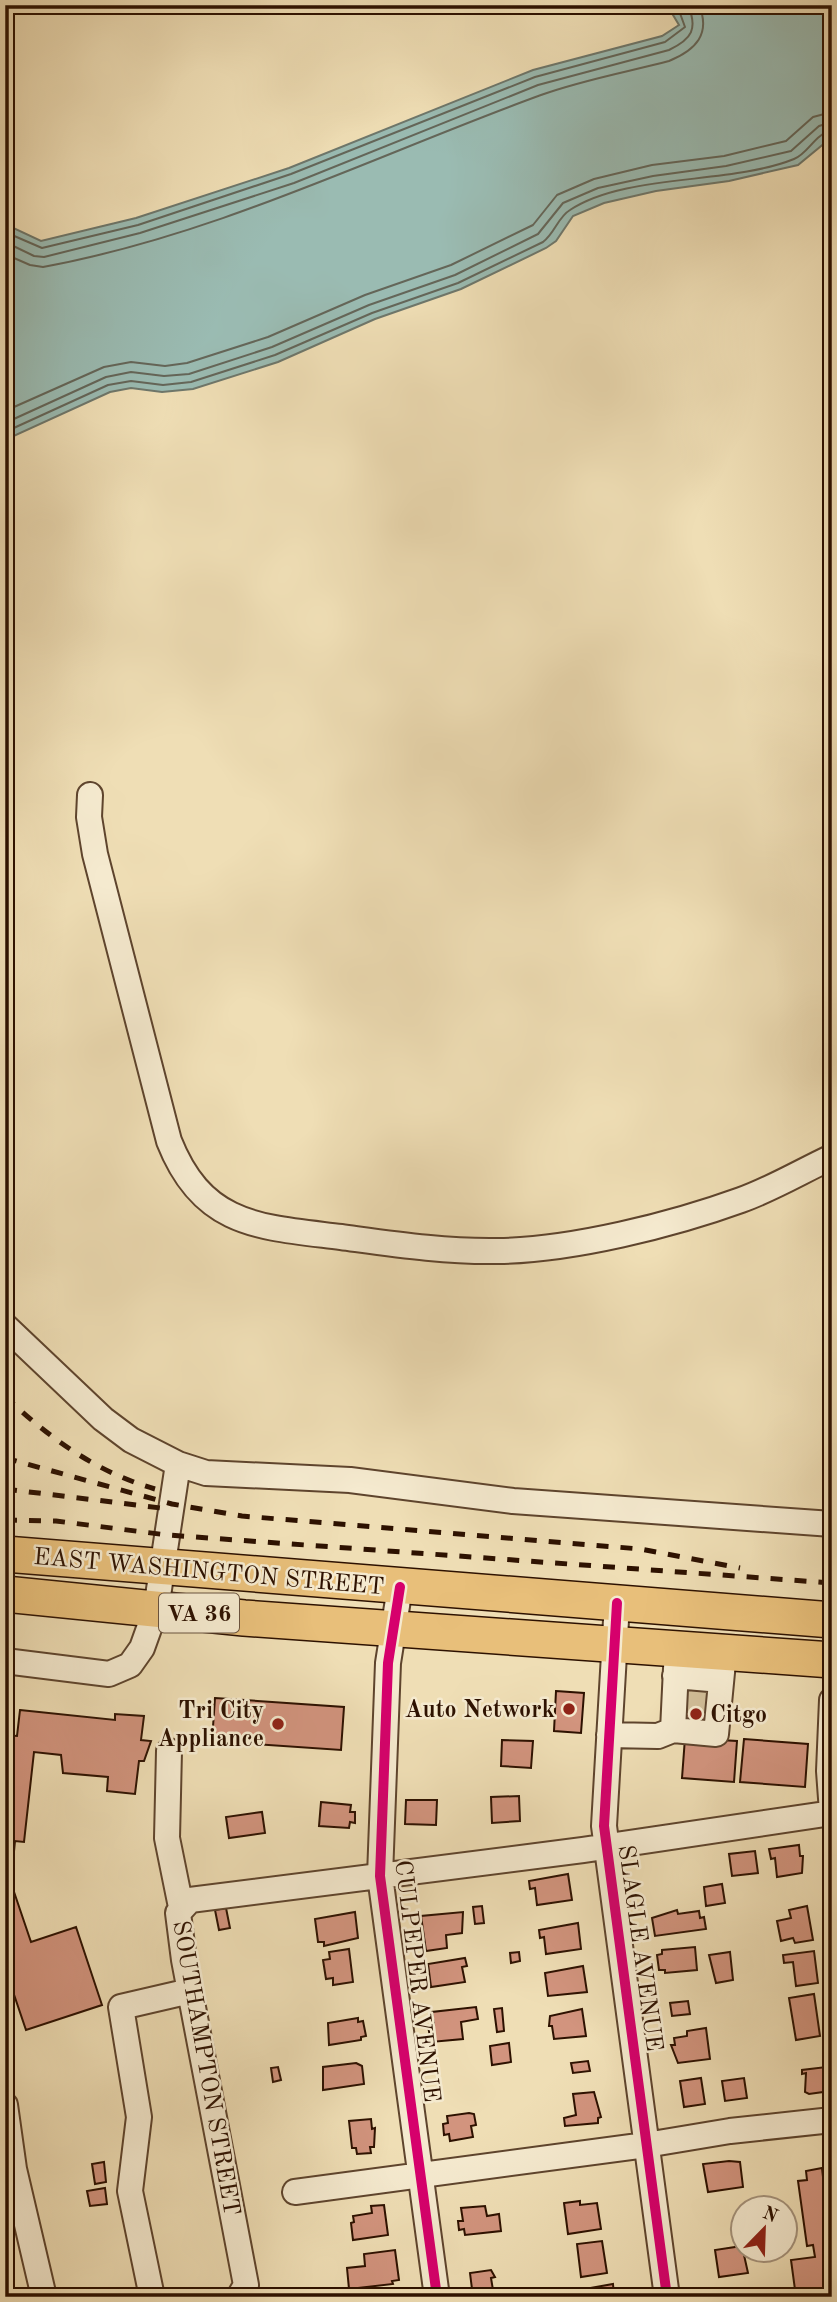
<svg xmlns="http://www.w3.org/2000/svg" width="837" height="2302" viewBox="0 0 837 2302" font-family="'Old Standard TT',serif">
  <style>
    .water { fill: #9abbb2; stroke: #6e776b; stroke-width: 2 }
    .lines { fill: none; stroke-linecap: round; stroke-linejoin: round }
    .shore { stroke: #646659; stroke-width: 2 }
    .building { fill: #d2947e; stroke: #2d1100; stroke-width: 2 }
    .minor-tunnel { stroke: #d2bf9a; stroke-width: 24; stroke-dasharray: 24 12; stroke-linecap: butt }
    .minor-casing { stroke: #5e442d; stroke-width: 28 }
    .highway-casing { stroke: #2d1100; stroke-width: 38 }
    .minor { stroke: #f5eacf; stroke-width: 24 }
    .highway { stroke: #e8bf7a; stroke-width: 35 }
    .rail { stroke: #2d1100; stroke-width: 5; stroke-dasharray: 12 12; stroke-linecap: butt }
    .cycleway-casing { stroke: #f5eacf; stroke-width: 15 }
    .cycleway { stroke: #d6006c; stroke-width: 10 }
    .poi-dot { fill: #8f2418; stroke: #f5eacf; stroke-width: 2.5 }
    .labels { text-anchor: middle; stroke-width: 5; stroke-linejoin: round; paint-order: stroke }
    .shield { fill: #f5eacf; stroke: #69523e; stroke-width: 2 }
    .shield-label { font-size: 23px; font-weight: bold; fill: #2d1100 }
    .street-label { font-size: 24px; fill: #2d1100; stroke: #f5eacf }
    .poi-label { font-size: 24px; font-weight: bold; fill: #2d1100; stroke: #f5eacf; text-anchor: end }
  </style>
  <rect width="100%" height="100%" fill="#efdeb5"/>
  <filter id="stains"><feTurbulence type="fractalNoise" baseFrequency=".00286" numOctaves="4"/><feColorMatrix values="0 0 0 0 .2 0 0 0 0 .09 0 0 0 0 .02 0 0 0 .5 -.17"/></filter>
  <radialGradient id="worn" r=".72"><stop offset=".6" stop-color="#630" stop-opacity="0"/><stop offset="1" stop-color="#630" stop-opacity=".3"/></radialGradient>
  <path class="water" d="M667,5h165v132l-34,28 -69,16 -73,10 -52,12 -31,13 -17,25 -10,7 -85,41 -86,30 -97,43 -85,27 -31,3 -31,-4 -21,4 -105,48v-216l36,17 95,-23 153,-50 244,-98 129,-34 17,-11z"/>
  <g class="lines">
    <path class="shore" d="M5,232l37,16 96,-23 153,-51 244,-97 130,-35 20,-15 -8,-22
      M5,242l29,14 10,1 96,-24 154,-50 244,-98 131,-35c23,-11 29,-21 19,-45
      M5,254l25,11 13,2c174,-32 333,-112 498,-172 41,-15 86,-23 128,-34 27,-11 42,-27 30,-56
      M5,411l99,-44 27,-5 34,4 22,-3 81,-26 97,-42 86,-30 82,-40 24,-30 37,-16 58,-14 72,-9 62,-15 27,-24 19,-5
      M5,423l101,-46 25,-5 33,4 25,-2 83,-27 97,-42 86,-30 83,-41 25,-31 35,-15 55,-12 73,-10 65,-15 28,-25 13,-4
      M5,432l103,-47 23,-4 32,4 28,-3 84,-27 97,-42 86,-30 85,-41c12,-9 15,-25 27,-32 56,-37 160,-25 224,-51 15,-6 21,-26 38,-28"/>
  </g>
  <path class="building" d="M832,1257v47h-4z
    M688,1681l22,2 -4,45 -22,-2z
    M556,1691l28,2 -3,40 -27,-2z
    M215,1698l129,9 -3,43 -129,-9z
    M20,1710l95,10v-6l29,2 -3,24 10,1 -7,20h-5l-4,33 -28,-3 1,-14 -45,-4 -2,-18 -27,-3 -10,90 -9,-1 -4,42 20,59 45,-15 26,78 -76,25 -21,-62v-233l12,1z
    M685,1738l52,3 -3,41 -52,-4z
    M744,1739l64,5 -3,43 -65,-5z
    M502,1740l31,1 -2,27 -30,-2z
    M519,1796l1,25 -28,2 -1,-26z
    M406,1800h31l-1,25 -31,-1z
    M321,1802l30,3 -1,7h5v11l-5,-1 -1,6 -30,-2z
    M262,1812l3,21 -36,5 -3,-21z
    M799,1845l1,11h3l-1,17 -25,4 -2,-19 -4,1 -2,-10z
    M755,1851l3,22 -26,3 -3,-22z
    M568,1874l4,26 -35,5 -2,-17 -5,1 -1,-8z
    M722,1884l3,19 -19,3 -2,-19z
    M482,1906l2,17 -9,1 -2,-17z
    M807,1906l6,34 -18,3 -2,-5 -12,3 -4,-20 14,-3 -2,-8z
    M226,1908l4,20 -11,2 -4,-20z
    M677,1910l1,4 21,-3 1,7 4,-1 2,12 -51,7 -3,-18z
    M355,1912l3,26 -34,8v-4h-6l-3,-23z
    M463,1912l-1,21 -16,2 1,13 -21,3 -5,-35z
    M578,1923l3,26 -35,5 -2,-17 -4,1 -1,-8z
    M695,1947l2,23 -32,3v-3h-6l-2,-15 5,-1v-4z
    M349,1949l4,33 -20,3v-7l-7,1 -3,-19 7,-1 -1,-7z
    M814,1951l4,32 -22,3 -3,-24 -9,1 -1,-8z
    M519,1952l1,9 -9,2 -1,-10z
    M730,1952l3,28 -17,3 -7,-28z
    M465,1958l2,8 -5,1 3,15 -34,5 -3,-23z
    M583,1966l4,26 -39,4 -3,-23z
    M814,1994l6,42 -24,4 -7,-42z
    M688,2001l2,13 -18,2 -2,-13z
    M476,2007l2,12 -17,3 2,17 -32,3 -3,-16 6,-1 -2,-13z
    M502,2008l2,23 -7,1 -3,-23z
    M582,2009l4,27 -32,3 -2,-13h-3l1,-10z
    M358,2018v4l5,-1 3,15 -5,1v3l-32,5 -1,-22z
    M706,2028l4,31 -32,4 -7,-18h4l-1,-7 13,-2v-5z
    M509,2043l2,19 -19,3 -2,-19z
    M588,2061l2,10 -17,2 -2,-10z
    M356,2063l6,3 2,18 -41,6v-23z
    M278,2067l3,13 -8,2 -2,-14z
    M826,2067l2,10 3,-1 -1,15 -21,3 -4,-2 1,-19 -4,1v-4z
    M701,2078l4,26 -21,3 -4,-26z
    M744,2078l3,20 -22,3 -3,-20z
    M594,2092l7,25 -3,1v5l-33,3 -1,-8 12,-3 -3,-21z
    M469,2113l5,1 2,11 -5,1 2,11 -23,4 -1,-7 -5,1 -1,-11 5,-1 -1,-7z
    M371,2119l1,10 3,-1 -1,19h-4l1,6 -14,1 -1,-6h-4l-3,-27z
    M729,2161l11,1 3,25 -35,5 -5,-28z
    M104,2162l2,20 -11,2 -3,-20z
    M822,2168l1,9 8,-1 1,5v116h-36l-5,-37 24,-3 -2,-12 -6,1 -9,-65 9,-1 -1,-9z
    M105,2188l2,16 -17,2 -3,-15z
    M580,2201v4l17,-2 4,26 -33,5 -4,-31z
    M384,2205l4,30 -35,5 -2,-17 3,-1 -1,-6 19,-3 -1,-7z
    M485,2206l2,10 12,-2 2,17 -36,4 -1,-6 -5,1 -1,-9h5l-2,-13z
    M602,2241l5,32 -26,4 -4,-33z
    M742,2246l6,27 -29,4 -4,-27z
    M395,2250l4,30 -7,1 1,3 -44,5 -2,-21 18,-2 -1,-12z
    M491,2270l4,7 -4,1 2,12h4l1,6 -25,1 -3,-24z
    M613,2284l1,12 5,1h-28l-1,-9z
    M743,2288l2,9h-24v-6z
    M393,2291l1,6h-23l-1,-3z"/>
  <g class="lines">
    <path class="minor-tunnel" d="M686,1700l22,2"/>
    <defs>
      <path id="minor" d="M90,795l-1,22 6,37 74,287c34,86 91,86 172,96 52,7 104,15 157,14 74,-1 174,-26 243,-51 31,-11 61,-29 91,-43
        M5,1326l98,93 28,21 47,24 28,9 144,7 163,21 319,23
        M400,1587l-12,76 -8,213 57,421
        M617,1603l-13,223 63,471
        M5,1661l104,13 21,-9 12,-17 14,-39 22,-145
        M675,1676l46,4
        M832,1700l-3,71 3,41
        M673,1730l43,4 8,-82
        M609,1735l49,1 15,-6 4,-82
        M169,1751l-2,87 14,69
        M5,2105l9,64 30,128
        M295,2192l351,-47 84,-14 102,-11
        M152,2297l-22,-106 9,-74 -18,-110 69,-16
        M239,2297l7,-12 -62,-325 -6,-47 12,-13 393,-50 249,-37"/>
      <path id="highway" d="M5,1554l827,66
        M5,1594l239,24 588,42"/>
    </defs>
    <use href="#minor" class="minor-casing"/>
    <use href="#highway" class="highway-casing"/>
    <use href="#minor" class="minor"/>
    <use href="#highway" class="highway"/>
    <path class="rail" d="M5,1396c44,42 91,76 150,93
      M5,1458l167,46 70,12 398,33 100,19
      M5,1489l156,19
      M5,1520l51,1 111,14 665,48"/>
    <defs>
      <path id="cycleway" d="M400,1587l-12,76 -8,213 57,421
        M617,1603l-13,223 63,471
        M832,1700l-3,71 3,41"/>
    </defs>
    <use href="#cycleway" class="cycleway-casing"/>
    <use href="#cycleway" class="cycleway"/>
  </g>
  <g class="poi-dot">
    <circle cx="569" cy="1709" r="7"/>
    <circle cx="696" cy="1714" r="7"/>
    <circle cx="278" cy="1724" r="7"/>
  </g>
  <g class="labels">
    <rect class="shield" x="159" y="1593.5" width="80" height="39" rx="5"/>
    <g class="shield-label">
      <text x="199" y="1621">VA 36</text>
    </g>
    <g class="street-label">
      <text transform="translate(209 1571) rotate(5)" y="8">EAST WASHINGTON STREET</text>
      <text transform="translate(641 1948) rotate(82)" y="8">SLAGLE AVENUE</text>
      <text transform="translate(418 1981) rotate(83)" y="8">CULPEPER AVENUE</text>
      <text transform="translate(207 2068) rotate(80)" y="8">SOUTHAMPTON STREET</text>
    </g>
    <g class="poi-label">
      <text x="555" y="1717">Auto Network</text>
      <text x="264" y="1718">Tri City<tspan x="264" dy="28">Appliance</tspan></text>
      <text x="710" y="1722" text-anchor="start">Citgo</text>
    </g>
  </g>
  <rect width="837" height="2302" fill="none" stroke="#efdeb5" stroke-width="28"/>
  <rect x="7" y="7" width="823" height="2288" fill="none" stroke="#2d1100" stroke-width="3.5"/>
  <rect x="14" y="14" width="809" height="2274" fill="none" stroke="#2d1100" stroke-width="2"/>
  <g transform="translate(764 2229) rotate(23)"><circle r="33" fill="#f5eacf" stroke="#a5937c" stroke-width="2"/>
  <path d="M0-5L12 26L0 18L-12 26Z" fill="#8f2418"/>
  <text y="-10" font-size="19" font-weight="bold" text-anchor="middle" fill="#2d1100">N</text>
  </g>
  <rect width="100%" height="100%" filter="url(#stains)"/>
  <rect width="100%" height="100%" fill="url(#worn)"/>
</svg>
